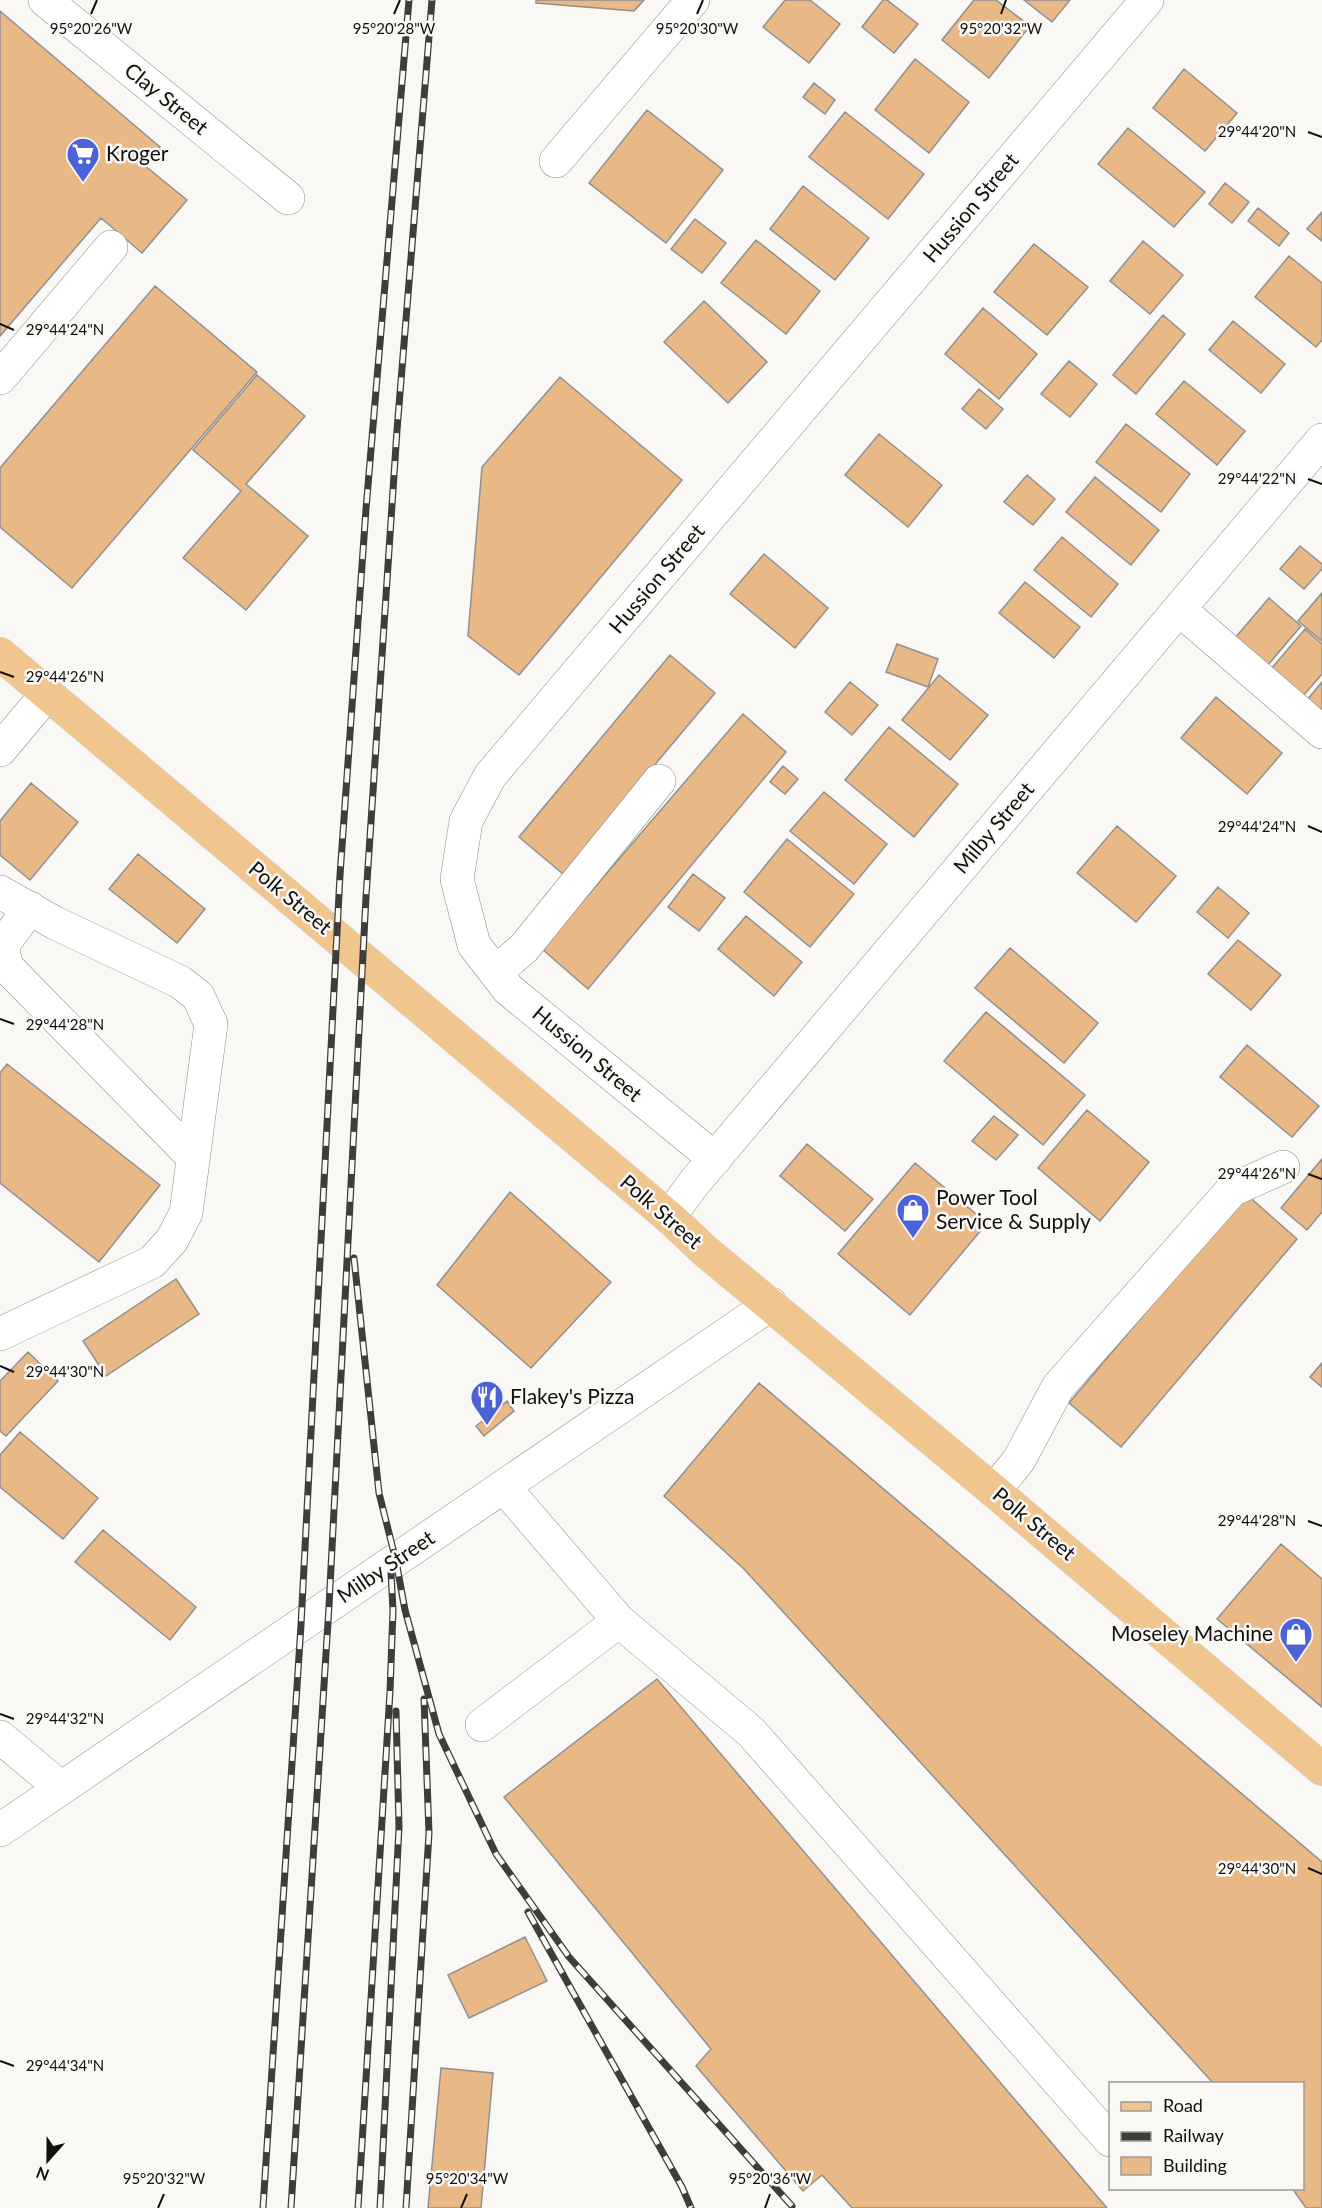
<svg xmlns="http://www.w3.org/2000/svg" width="1322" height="2208" viewBox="0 0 1322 2208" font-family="Lato,sans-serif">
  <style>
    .building { fill: #e8b986; stroke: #92908e; stroke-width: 1.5 }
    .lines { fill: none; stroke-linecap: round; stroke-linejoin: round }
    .minor-casing { stroke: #8d8b89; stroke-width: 34 }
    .major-casing { stroke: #d4d4d4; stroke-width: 34 }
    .minor { stroke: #fff; stroke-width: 33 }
    .major { stroke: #f1c58e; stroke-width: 33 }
    .rail-casing { stroke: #3e3d3b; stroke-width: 7 }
    .rail { stroke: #faf8f5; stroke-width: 4.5; stroke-dasharray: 14; stroke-linecap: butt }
    .ticks { fill: none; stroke: #11100f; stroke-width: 2 }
    .labels { text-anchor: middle; stroke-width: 5; stroke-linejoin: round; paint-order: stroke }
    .street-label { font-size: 21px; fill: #11100f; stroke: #faf8f5 }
    .poi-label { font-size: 21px; fill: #11100f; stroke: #faf8f5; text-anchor: start }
    .ticks-label { font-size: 15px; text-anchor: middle; fill: #11100f; stroke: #faf8f5; stroke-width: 5; stroke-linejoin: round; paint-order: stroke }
  </style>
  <rect width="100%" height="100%" fill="#faf8f5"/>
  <path class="building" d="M536,0h108l-10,11 -98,-8z
    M785,0h25l30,24 -31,39 -46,-36z
    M883,0h4l31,24 -24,29 -32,-26z
    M974,0h22l34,26 -41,52 -47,-38z
    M1024,0h46l-18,22z
    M0,11l160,136 -16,18 43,35 -45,53 -41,-35 -101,118z
    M915,59l54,43 -40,51 -54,-43z
    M1184,69l53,44 -32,38 -52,-43z
    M814,83l21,17 -10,14 -22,-17z
    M647,110l76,60 -57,73 -77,-60z
    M845,112l79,62 -36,45 -79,-62z
    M1128,128l77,64 -31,35 -76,-63z
    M1225,183l24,19 -17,21 -23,-19z
    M803,186l66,52 -34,42 -65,-51z
    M1258,208l31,25 -10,13 -31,-25z
    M1322,212v29l-15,-12z
    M695,219l31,24 -24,30 -31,-24z
    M756,240l64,51 -34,43 -65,-51z
    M1143,241l40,34 -33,39 -40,-33z
    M1034,244l54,43 -41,48 -53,-43z
    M1289,256l33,27v57l-6,7 -61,-50z
    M155,286l102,86 -185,216 -72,-61v-59z
    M704,301l63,61 -39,41 -64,-61z
    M983,308l54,46 -38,45 -54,-45z
    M1163,315l22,19 -49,60 -23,-19z
    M1233,321l52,43 -24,29 -52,-43z
    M1069,361l28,23 -27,33 -29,-23z
    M257,375l48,41 -59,68 62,52 -62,74 -63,-52 58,-67 -48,-41z
    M560,377l122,103 -163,195 -51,-39 14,-169z
    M1184,381l61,50 -28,34 -61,-51z
    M979,389l24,20 -17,20 -24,-20z
    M1126,424l64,50 -29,38 -65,-50z
    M879,434l63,51 -34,42 -63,-52z
    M1027,475l28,24 -22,26 -29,-23z
    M1095,477l64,53 -28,35 -65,-53z
    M1062,537l56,47 -27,33 -57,-47z
    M1300,546l22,18v5l-18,20 -24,-20z
    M764,554l64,54 -33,40 -65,-54z
    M1025,582l55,45 -26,31 -55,-45z
    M1322,593v48l-24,-20z
    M1269,598l32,28 -34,40 -32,-28z
    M1305,629l17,15v30l-19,22 -32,-27z
    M897,644l41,15 -10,28 -42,-15z
    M670,655l45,38 -152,181 -44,-37z
    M939,675l49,40 -38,45 -48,-40z
    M850,682l28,23 -26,30 -27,-23z
    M1322,682v30l-15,-12z
    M1216,697l66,56 -35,41 -66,-56z
    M743,714l43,38 -198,237 -46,-40z
    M889,727l69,57 -44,53 -69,-57z
    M783,766l15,13 -13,15 -15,-12z
    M31,783l47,39 -48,58 -30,-25v-34z
    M824,792l63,52 -33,40 -64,-53z
    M1117,826l59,50 -40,46 -59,-49z
    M787,839l67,55 -44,53 -66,-55z
    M138,854l67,55 -28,34 -68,-54z
    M693,874l32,24 -26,33 -31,-24z
    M1218,887l31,26 -21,25 -31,-26z
    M746,916l56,46 -28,34 -56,-47z
    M1238,940l43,35 -30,35 -43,-36z
    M1010,948l88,75 -34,40 -89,-75z
    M986,1012l99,83 -42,50 -99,-84z
    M1247,1045l72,61 -27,31 -72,-60z
    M7,1064l153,121 -61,77 -99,-79v-110z
    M1087,1110l62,52 -49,59 -62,-53z
    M994,1116l24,19 -22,25 -24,-19z
    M807,1144l66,55 -28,32 -65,-55z
    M1322,1159v53l-15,18 -26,-22z
    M915,1163l72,60 -77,92 -72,-61z
    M510,1192l101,90 -80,86 -94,-83z
    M1246,1194l51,45 -176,208 -52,-44z
    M176,1279l23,35 -93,62 -23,-35z
    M28,1352l30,29 -52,55 -6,-5v-50z
    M1322,1363v24l-12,-10z
    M759,1383l563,479v346h-16l-14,-20h10v-104h-88l-470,-515 -80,-73z
    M507,1401l7,10 -30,25 -8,-10z
    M20,1432l78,66 -35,41 -63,-52v-32z
    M103,1530l93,77 -26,33 -95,-78z
    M1281,1544l41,35v128l-105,-88z
    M657,1679l450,529h-255l-30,-33 -19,16 -107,-125 15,-17 -207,-252z
    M525,1937l22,44 -78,37 -21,-43z
    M441,2068l52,5 -12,135h-53z"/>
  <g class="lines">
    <defs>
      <path id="minor" d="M45,0l243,198
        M556,161l137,-161
        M0,378l111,-131
        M1179,609l143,123
        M0,750l47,-56
        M0,892l55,31 125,59 18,14 13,28 -25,189 -14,27 -20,22 -152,72
        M30,908l-28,38 5,21 186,190
        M496,972l28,-24 135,-167
        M715,1159l-207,-170 -34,-44 -17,-66 9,-58 24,-45 657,-776
        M669,1217l25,-34 628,-743
        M504,1487l115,134 132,111 359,408
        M994,1491l25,-31 39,-73 174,-197 51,-23
        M482,1725l137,-104
        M0,1737l61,51
        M0,1830l771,-526"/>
      <path id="major" d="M0,654l669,563 35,33 290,241 328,278"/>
    </defs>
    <use href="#minor" class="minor-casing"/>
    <use href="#major" class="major-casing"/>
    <use href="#minor" class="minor"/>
    <use href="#major" class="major"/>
    <defs>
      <path id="rail" d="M354,1258l25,235 17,68 9,49 34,124 57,120 73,103 223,249
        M528,1912l154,275 9,21
        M263,2208l38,-583 39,-750 26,-366 43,-509
        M291,2208l38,-602 37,-709 31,-467 35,-430
        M358,2208l32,-516 3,-82 -2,-37
        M380,2208l19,-381 -3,-116
        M406,2208l23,-375 -5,-134"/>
    </defs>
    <use href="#rail" class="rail-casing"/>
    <use href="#rail" class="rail"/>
  </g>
  <path class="ticks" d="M91,14l6,-14M394,14l6,-14M697,14l6,-14M1001,14l5,-14M1308,132l14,5M0,324l14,6M1308,479l14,5M0,672l14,5M1308,826l14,6M0,1019l14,5M1308,1174l14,5M0,1366l14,6M1308,1521l14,5M0,1714l14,5M1308,1868l14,6M0,2061l14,5M158,2208l6,-14M461,2208l6,-14M765,2208l5,-14"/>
  <defs>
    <symbol id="supermarket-pin" viewBox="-11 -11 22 30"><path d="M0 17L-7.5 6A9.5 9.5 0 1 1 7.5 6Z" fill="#4c63d8" stroke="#faf8f5"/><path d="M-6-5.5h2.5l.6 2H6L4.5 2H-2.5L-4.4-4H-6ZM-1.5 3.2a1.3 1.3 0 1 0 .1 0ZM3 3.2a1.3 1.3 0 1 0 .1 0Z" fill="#fff"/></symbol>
    <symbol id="shop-pin" viewBox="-11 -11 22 30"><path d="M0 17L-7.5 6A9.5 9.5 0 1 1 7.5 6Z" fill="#4c63d8" stroke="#faf8f5"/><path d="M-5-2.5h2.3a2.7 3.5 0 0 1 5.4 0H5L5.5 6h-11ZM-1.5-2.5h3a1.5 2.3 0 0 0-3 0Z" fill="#fff"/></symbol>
    <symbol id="restaurant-pin" viewBox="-11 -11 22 30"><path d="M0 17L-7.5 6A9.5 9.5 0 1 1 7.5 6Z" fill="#4c63d8" stroke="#faf8f5"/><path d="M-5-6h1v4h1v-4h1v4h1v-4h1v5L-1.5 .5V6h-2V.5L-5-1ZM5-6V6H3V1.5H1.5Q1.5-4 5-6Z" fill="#fff"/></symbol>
  </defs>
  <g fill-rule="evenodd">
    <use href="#supermarket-pin" x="64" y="135" width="38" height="52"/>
    <use href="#shop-pin" x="894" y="1191" width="38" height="52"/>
    <use href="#restaurant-pin" x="468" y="1378" width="38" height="52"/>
    <use href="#shop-pin" x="1277" y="1615" width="38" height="52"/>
  </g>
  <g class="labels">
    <g class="street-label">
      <text transform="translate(166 99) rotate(39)" y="7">Clay Street</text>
      <text transform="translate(971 208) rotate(-50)" y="7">Hussion Street</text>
      <text transform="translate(657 579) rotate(-50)" y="7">Hussion Street</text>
      <text transform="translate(994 828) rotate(-50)" y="7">Milby Street</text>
      <text transform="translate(290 898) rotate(40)" y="7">Polk Street</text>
      <text transform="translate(587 1054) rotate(40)" y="7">Hussion Street</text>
      <text transform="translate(661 1212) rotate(41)" y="7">Polk Street</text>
      <text transform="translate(1034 1524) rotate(40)" y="7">Polk Street</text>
      <text transform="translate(386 1567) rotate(-34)" y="7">Milby Street</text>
    </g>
    <g class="poi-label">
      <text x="106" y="161">Kroger</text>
      <text x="936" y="1205">Power Tool<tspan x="936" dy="24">Service &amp; Supply</tspan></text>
      <text x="510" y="1404">Flakey's Pizza</text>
      <text x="1273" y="1641" text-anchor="end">Moseley Machine</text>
    </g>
  </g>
  <g class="ticks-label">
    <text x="394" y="34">95°20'28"W</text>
    <text x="91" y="34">95°20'26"W</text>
    <text x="697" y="34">95°20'30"W</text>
    <text x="1001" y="34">95°20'32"W</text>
    <text x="1257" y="137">29°44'20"N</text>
    <text x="65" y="335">29°44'24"N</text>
    <text x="1257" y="484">29°44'22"N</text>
    <text x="65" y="682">29°44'26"N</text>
    <text x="1257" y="832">29°44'24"N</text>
    <text x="65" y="1030">29°44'28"N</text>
    <text x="1257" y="1179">29°44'26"N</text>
    <text x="65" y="1377">29°44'30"N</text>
    <text x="1257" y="1526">29°44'28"N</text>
    <text x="65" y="1724">29°44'32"N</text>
    <text x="1257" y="1874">29°44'30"N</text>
    <text x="65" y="2071">29°44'34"N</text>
    <text x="164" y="2184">95°20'32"W</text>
    <text x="467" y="2184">95°20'34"W</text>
    <text x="770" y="2184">95°20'36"W</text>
  </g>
  <rect x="1109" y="2082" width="195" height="108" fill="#faf8f5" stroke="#9d9b99" stroke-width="1.5"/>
  <rect x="1121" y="2102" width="30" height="9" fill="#f1c58e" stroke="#9d9b99" stroke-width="1.5"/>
  <text x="1163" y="2112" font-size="18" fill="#11100f">Road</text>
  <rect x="1121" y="2132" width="30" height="9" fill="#3e3d3b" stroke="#9d9b99" stroke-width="1.5"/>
  <text x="1163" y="2142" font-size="18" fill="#11100f">Railway</text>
  <rect x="1121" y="2157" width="30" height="18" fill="#e8b986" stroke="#9d9b99" stroke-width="1.5"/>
  <text x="1163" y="2172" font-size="18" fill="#11100f">Building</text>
  <g transform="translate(48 2160) rotate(201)" stroke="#faf8f5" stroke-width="4.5" paint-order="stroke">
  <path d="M0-4.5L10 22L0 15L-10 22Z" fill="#11100f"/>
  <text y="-9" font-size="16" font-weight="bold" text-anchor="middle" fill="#11100f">N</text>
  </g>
</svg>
